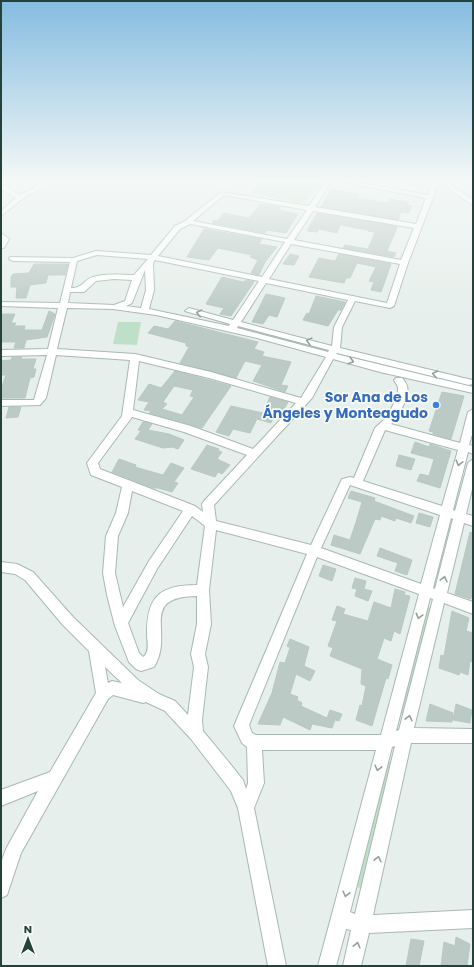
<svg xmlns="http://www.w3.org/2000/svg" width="474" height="967" viewBox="0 0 474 967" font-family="Poppins,sans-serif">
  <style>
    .green { fill: #bfe0c8 }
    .building { fill: #bbcac4; stroke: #b8c9c2; fill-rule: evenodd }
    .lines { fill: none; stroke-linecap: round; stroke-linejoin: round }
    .minor-casing { stroke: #a8b8b2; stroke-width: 2 }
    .minor { fill: #fff; fill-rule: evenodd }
    .oneway { stroke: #92a09c }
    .shop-dot { fill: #3f7fe0; stroke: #f7fbf9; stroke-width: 1.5 }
    .labels { text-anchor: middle; stroke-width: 3.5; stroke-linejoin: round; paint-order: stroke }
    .shop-label { font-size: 14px; font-weight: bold; fill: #366cbe; stroke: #f7fbf9; text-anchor: end }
  </style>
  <rect width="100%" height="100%" fill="#e6efeb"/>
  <path class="green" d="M270,182h48l1,1 -13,18 -6,2 -49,-10 6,-9z
    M118,322h23l-4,23 -24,-1z
    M248,327l74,20 -2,3 -74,-20z
    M426,606l5,2 -27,107 -5,-2z
    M387,761l6,2 -31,126 -7,-3z"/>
  <path class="building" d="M331,190l29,4 -3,4 30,5 2,-4 20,3 -2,3 5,1 -3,7 -8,-1 -3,8 -77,-13z
    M260,204l20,3 -1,1 3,3 16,3 -12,19 -19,-3 -2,3 -53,-10 2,-3 3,1 7,-8 25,5z
    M317,213l79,13 1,2 -10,23 9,2 -2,4 -51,-9 2,-3 23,4 7,-17 -7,-1v-1l-28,-5 -3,8 -18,-4 -2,3 -10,-1z
    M204,229l58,10 -3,5 18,3 -12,15 -6,13 -8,-2 7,-13 -8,-3 2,-2 -34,-7 -9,12 -22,-3z
    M290,254l9,2 -5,9 -11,-1z
    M339,254l52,10 -10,28 -10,-2 3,-8 -5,-1 7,-14 -19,-4 -7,15h-4l-2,5 -35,-6 10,-19 16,3z
    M34,264h34l-3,11h-17l-2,8 -16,2 -4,13h-10l1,-11h-6v-10l2,-3 16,-1z
    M222,277l21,5 4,-2 7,2 -23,34 -11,-2 4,-6 -18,-4z
    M266,294l19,4 -8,19 -8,-2 -6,9 -11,-2z
    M316,296l29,6 -4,8h-3l-10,16 -25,-6 4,-7 2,1z
    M49,311l6,3 -8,23 -21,3 -2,8h-10l2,-6h-15v-28h14l-4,9h5l-2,3h11l-1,4h18z
    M175,321l83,21 -4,7 10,3 -2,4 29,6 -10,23 7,1 -3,6 -32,-11 9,-16 -17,-4 -9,17 -56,-15 9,-16 -3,-1v-3l-38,-10 6,-7 14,3z
    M12,357h10l-1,2h15l-3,10h3l-2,8 -4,1 -5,20h-24v-9l5,-14h-5v-14l10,-1z
    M175,371l56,15 -29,42 -53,-15 2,-2 -7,-1 5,-8 -11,-2 11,-16 12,4zM174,386l19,4 -3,6 4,1 -12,18 -20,-6 5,-5 -4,-2z
    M442,392l22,4 -13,43 -18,-5v-2l-4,-1z
    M270,397l18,5 -5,9 -6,-2 -6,14 -14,-4 -7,14 -17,-4 -4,7 -13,-4 15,-26 32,7z
    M9,407h12l-3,10 -12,1z
    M143,422l9,2 -4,6 21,4 15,6 -6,9 -6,-2 -9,1 -28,-9 6,-8 -3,-1z
    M415,442l14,5 1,-3 21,7 -11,37 -23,-7 3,-7 9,2 5,-17 -23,-6z
    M207,445l12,4 -1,2 4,1 -5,7 13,6 -8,9 -4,-2 -3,5 -24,-8z
    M399,455l16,4 -4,11 -15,-4z
    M119,459l17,6 -1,2 28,8 8,-12 13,5 -10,14 4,1 -6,9 -14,-4h-5l-41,-16z
    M351,491l24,7 -1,3 40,15 -3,7 -15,-5 -1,3 -14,-5 -1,4 -5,-1 -15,35 -29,-9 3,-10 16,5 6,-18 6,-20 -14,-4z
    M419,513l14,4 -3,10 -14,-4z
    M470,532l3,1v52l-2,14 -16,-5z
    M380,548l32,12 -5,15 -12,-4 3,-8 -21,-7z
    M323,565l13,4 -4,12 -13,-5z
    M355,578l11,3 -2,8 8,2 -4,10 -13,-5 2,-7 -5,-1z
    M395,589l10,3 -1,3 6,1 -10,38 -6,-3 -3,10 -7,-3 -7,21 15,6 -4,14 -2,-1 -14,48 -16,-6 4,-15 2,1 4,-20 -5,-2 1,-15 -32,-13 3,-8 -5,-2 9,-25 -5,-1 5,-14 8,3 -2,5 25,7 6,-19 17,6z
    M452,611l17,7 -3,13 7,2v29l-3,-1 -2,14 -8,-3 -1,3 -20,-7 2,-13 3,1z
    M290,639l19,8 -5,19 11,5 -5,10 -14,-7 -6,20 8,3 -1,3 5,3 -1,3 26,12 3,-8 12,4 -3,7 -4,-1 -3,8 -20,-4 -2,6 -27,-13 -3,8 -22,-1 14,-31 8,-31 5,1 5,-15 -3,-2z
    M430,704l23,9 -1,9 -26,-1z
    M456,704l16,6 -2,13 -17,-3z
    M456,937l14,7 -3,22h-26l3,-24 11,4z
    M411,939l13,2 -5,25h-13z"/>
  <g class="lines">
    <defs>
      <path id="minor" d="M45,182h7l-30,17 -21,17v-5l15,-13 -15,-9v-5l19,11z
        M325,182h6l-16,25 101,17 10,-26 -83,-16h13l72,13 5,-13h13l27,18v5l-2,-1 -32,-22 -31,81 -14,43 -4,2 -35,-7 -13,26 -2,21 132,32v4l-3,1 -132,-32 -1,1 137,33v6l-93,-21 -47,-13 -21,39 -98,107 2,16 95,24 31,-66 8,-2 4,1 21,-50 13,-12 10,-22v-7l-4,-7 2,-2h6c2,2 4,5 5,8 3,9 -9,33 -16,38l69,19 8,-31 5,-3v22l-4,14 4,1v8l-5,-2 -15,58 2,1 13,-48 5,-4v26l-7,29 7,2v10l-9,-3 -17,70 26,9v12l-29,-11 -30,125 59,1v14h-62l-38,172 100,-5v18l-104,5 -8,33h-18l8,-36 -5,-1 -10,37h-18l58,-216h-114l2,33 -10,25 32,158h-18l-30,-158 -7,-17 -40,-52 -26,-28 -19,-9 -3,1 -30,-8 -5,4 -87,154 -14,42 -6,3v-35l5,-14 32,-58 -37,15v-16l49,-18 46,-79 -7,-42 -26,-26 -38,-45 -10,-6 -14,-2v-10l16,2 16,8 40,45 65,63 21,14 16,7 13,14 6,-48 -3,-13 6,-30v-28c-60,1 -22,38 -43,71l-13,4 -5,-2 -7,-7 -14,-36 -8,-31 -4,-22 3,-37 10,-23 6,-26 -31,-12 -4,-12 35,-47 8,-56 -74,-5 -10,43 -6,7 -39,1v-6h33l13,-45 -46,1v-6l47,-1 10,-41 -57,-2v-4l59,1 10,-41 -57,-1 -4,-2 1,-2 63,1 23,-7 55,4 24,-29 10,-5 36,-29 88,14zM224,195l83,15 -20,29 -94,-18zM313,211l101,17 -13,32 -107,-20zM190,224l95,18 -23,35 -104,-21 22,-27zM291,244l109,20 -13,39 -118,-24zM97,255l51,4 -14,16c-13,0 -28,-2 -41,2 -10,3 -9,11 -22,11l6,-27zM155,260l104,21 -26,39 -44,-12 -4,3 45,13 -1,2 -80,-17 5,-19 -1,-27zM145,270l1,20 -5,18 -15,-2 6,-3zM114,279l18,1 -7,21 -11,4 -46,-2 2,-11h14l12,-11zM266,283l82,17 -14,27 -2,19 -91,-24zM67,308l46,1 43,6 101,23 69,19 -25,41 -90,-26 -76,-18 -78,-5zM238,326l91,24 -1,2 -91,-24zM139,361l70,17 87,25 -43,46 -62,-23 -58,-16zM132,417l52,15 63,23 -43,46 -2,3 1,8 -8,-6 -95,-37 -2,-6zM385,430l73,20 -16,56 -79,-25zM350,485l90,30 -19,69 -100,-36zM132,491l51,20 -34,50 -26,46 -8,-34 3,-37 10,-23zM192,516l13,10 -8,59c-38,0 -51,12 -50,52 1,7 2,16 -4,20l-4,-4 -11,-30 29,-54zM451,518l2,1 -18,70 -2,-1zM216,530l91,24 -73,172 8,17 5,4 1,36 -2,6 -3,-9 -16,-20 -24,-29 -1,-11 6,-53 -3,-13 6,-30 -2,-34zM317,557l102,37 -38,141h-125l-4,-2 -3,-8zM430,598l3,1 -34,131 -3,1zM105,667l17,16 -10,-2 -4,2zM395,746l-40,168 -5,-2 42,-165z
        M1,233l8,6 -5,9h-3z"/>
    </defs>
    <use href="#minor" class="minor-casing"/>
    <use href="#minor" class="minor"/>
  </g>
  <defs><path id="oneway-chevron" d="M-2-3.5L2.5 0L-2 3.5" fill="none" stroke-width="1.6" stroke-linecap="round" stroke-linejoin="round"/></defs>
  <g class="oneway">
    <use href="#oneway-chevron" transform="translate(199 313) rotate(-167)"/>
    <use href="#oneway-chevron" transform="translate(309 341) rotate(-165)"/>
    <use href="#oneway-chevron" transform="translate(351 361) rotate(16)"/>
    <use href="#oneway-chevron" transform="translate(435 374) rotate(-168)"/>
    <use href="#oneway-chevron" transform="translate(459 463) rotate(105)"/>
    <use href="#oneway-chevron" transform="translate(444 579) rotate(-76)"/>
    <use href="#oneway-chevron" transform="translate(419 616) rotate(105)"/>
    <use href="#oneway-chevron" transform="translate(409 718) rotate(-76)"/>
    <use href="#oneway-chevron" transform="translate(378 768) rotate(104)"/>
    <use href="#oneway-chevron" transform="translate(378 859) rotate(-77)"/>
    <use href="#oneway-chevron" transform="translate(346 894) rotate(104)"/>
    <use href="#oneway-chevron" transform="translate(357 945) rotate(-76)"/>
  </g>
  <linearGradient id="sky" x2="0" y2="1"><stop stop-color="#84bce0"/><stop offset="0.57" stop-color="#f4f8f6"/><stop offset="1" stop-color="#f4f8f6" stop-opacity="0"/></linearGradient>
  <rect width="474" height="317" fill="url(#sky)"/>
  <circle class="shop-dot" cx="436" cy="405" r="4"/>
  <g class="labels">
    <g class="shop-label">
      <text x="428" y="402">Sor Ana de Los<tspan x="428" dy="16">Ángeles y Monteagudo</tspan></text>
    </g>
  </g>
  <rect width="474" height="967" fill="none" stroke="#24423a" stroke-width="4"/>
  <g transform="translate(28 939)" stroke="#f7fbf9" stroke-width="3" paint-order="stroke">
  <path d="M0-3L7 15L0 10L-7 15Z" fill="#24423a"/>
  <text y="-6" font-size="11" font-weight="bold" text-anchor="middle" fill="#24423a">N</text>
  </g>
</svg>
